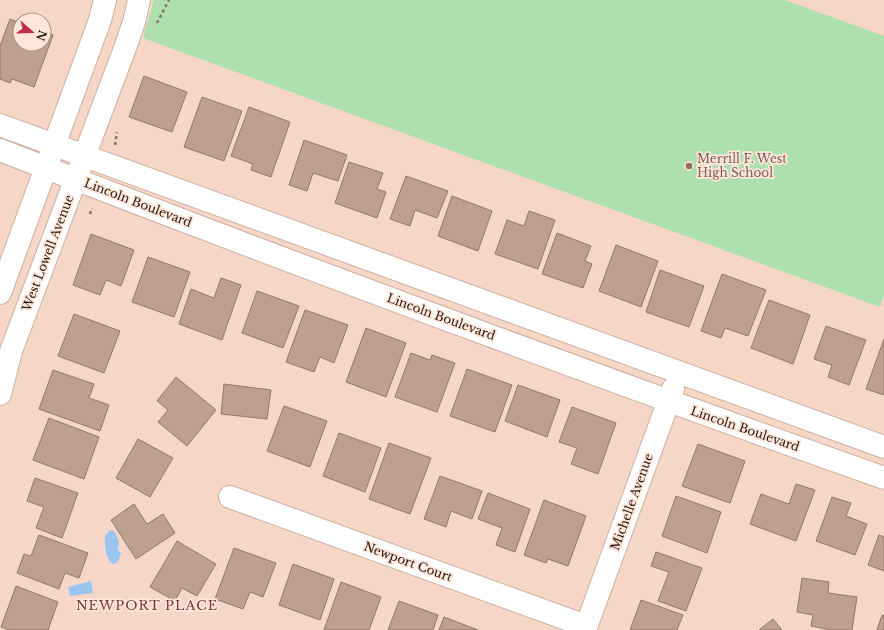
<svg xmlns="http://www.w3.org/2000/svg" width="884" height="630" viewBox="0 0 884 630" font-family="'Libre Baskerville',serif">
  <style>
    .green { fill: #addfaf }
    .water { fill: #9bc5f1 }
    .building { fill: #bda090; stroke: #937768 }
    .lines { fill: none; stroke-linecap: round; stroke-linejoin: round }
    .minor-casing { stroke: #ceb0a0; stroke-width: 24 }
    .path { stroke: #877368; stroke-width: 2.5; stroke-dasharray: 3 3; stroke-linecap: butt }
    .minor { stroke: #fff; stroke-width: 22 }
    .education-dot { fill: #8d6e63; stroke: #ffe6d8; stroke-width: 1.5 }
    .labels { text-anchor: middle; stroke-width: 3.5; stroke-linejoin: round; paint-order: stroke }
    .education-label { font-size: 12px; fill: #785e54; stroke: #ffe6d8; text-anchor: start }
    .street-label { font-size: 12px; fill: #241a14; stroke: #ffe6d8 }
    .neighbourhood-label { font-size: 13px; letter-spacing: 1px; fill: #7f373e; stroke: #ffe6d8 }
  </style>
  <rect width="100%" height="100%" fill="#f6d7c7"/>
  <path class="green" d="M154,0h631l99,36v259l-4,12 -737,-269z"/>
  <path class="water" d="M110,530l4,1 5,10 -1,9 3,3 -3,9 -4,2c-9,-4 -9,-18 -9,-28z
    M91,581l2,12 -23,3 -2,-9z"/>
  <path class="building" d="M10,19l10,4v21h24v-13l9,4 -19,52 -22,-8 -2,4 -10,-4v-33z
    M144,76l43,16 -15,40 -43,-15z
    M202,97l40,14 -18,50 -40,-14z
    M249,107l41,15 -19,55 -20,-7 2,-6 -22,-8z
    M304,140l43,15 -9,26 -25,-8 -6,18 -18,-6z
    M349,162l34,11 -6,16 9,3 -9,26 -42,-15z
    M406,176l42,15 -11,27 -22,-8 -5,16 -20,-7z
    M452,196l40,15 -14,40 -40,-15z
    M529,211l26,9 -17,49 -43,-15 12,-34 17,6z
    M557,233l34,13 -6,15 7,3 -9,24 -41,-14z
    M91,234l43,16 -13,36 -15,-6 -6,15 -27,-10z
    M616,245l42,16 -17,46 -42,-16z
    M148,257l42,15 -16,45 -42,-15z
    M660,270l44,16 -15,41 -43,-15z
    M722,274l44,16 -18,46 -23,-8 -4,10 -20,-7z
    M221,278l20,7 -19,55 -43,-16 12,-35 23,9z
    M257,291l42,15 -16,42 -41,-15z
    M769,300l41,15 -17,49 -42,-16z
    M305,310l43,15 -14,38 -14,-6 -6,15 -28,-10z
    M74,314l46,17 -16,42 -46,-17z
    M826,326l40,14 -17,45 -21,-8 4,-12 -18,-6z
    M366,328l40,15 -20,54 -40,-15z
    M884,339v56l-18,-6z
    M411,353l19,7 2,-5 23,8 -18,49 -42,-15z
    M467,369l45,16 -17,47 -45,-16z
    M53,370l41,14 -5,14 20,7 -9,26 -61,-22z
    M176,377l40,33 -29,36 -29,-24 10,-12 -11,-9z
    M224,384l47,6 -4,29 -46,-5z
    M518,385l42,15 -13,37 -42,-16z
    M284,406l43,15 -17,46 -43,-16z
    M572,407l44,16 -18,51 -27,-10 6,-16 -18,-6z
    M49,418l50,19 -15,42 -51,-19z
    M339,433l42,15 -16,44 -42,-16z
    M138,439l35,19 -23,39 -34,-19z
    M389,443l42,15 -21,56 -41,-15z
    M698,444l47,17 -15,42 -48,-17z
    M440,476l42,15 -10,28 -21,-8 -5,16 -22,-8z
    M35,478l43,15 -16,45 -26,-10 8,-21 -17,-6z
    M796,484l19,6 -19,51 -46,-17 11,-30 28,10z
    M488,493l42,16 -15,43 -19,-7 6,-17 -24,-9z
    M676,496l45,16 -14,41 -45,-17z
    M832,497l19,6 -5,13 21,8 -12,31 -39,-14z
    M544,500l42,16 -18,50 -20,-7 -2,4 -22,-8z
    M134,504l13,20 16,-10 12,19 -39,26 -25,-39z
    M39,535l49,18 -9,25 -14,-5 -6,16 -42,-16 7,-19 7,2z
    M879,535l5,2v34l-16,-6z
    M177,541l39,23 -19,32 -15,-8 -7,13 -25,-14z
    M234,548l42,15 -13,34 -13,-5 -7,17 -28,-10z
    M656,552l46,16 -16,43 -28,-10 11,-29 -18,-6z
    M293,564l41,15 -14,41 -41,-15z
    M802,578l27,4 -1,11 29,4 -5,33h-21l-20,-4 2,-11 -16,-3z
    M341,582l40,15 -12,33h-45z
    M16,586l42,16 -10,28h-39l-8,-3z
    M641,600l42,15 -6,15h-47z
    M399,601l39,14 -5,15h-45z
    M882,615l2,1v14h-7z
    M444,617l34,13h-39z
    M773,619l9,11h-23z"/>
  <g class="lines">
    <defs>
      <path id="minor" d="M0,125l884,322
        M0,150c293,114 588,223 884,328
        M0,293l100,-273 5,-20
        M0,394l11,-43 114,-303 9,-26 5,-22
        M230,497l356,129
        M585,630l88,-241"/>
    </defs>
    <use href="#minor" class="minor-casing"/>
    <path class="path" d="M157,23l12,-23
      M115,145l2,-13
      M90,214l2,-6"/>
    <use href="#minor" class="minor"/>
  </g>
  <circle class="education-dot" cx="689" cy="166" r="4"/>
  <g class="labels">
    <g class="education-label">
      <text x="697" y="163">Merrill F. West<tspan x="697" dy="14">High School</tspan></text>
    </g>
    <g class="street-label">
      <text transform="translate(138 203) rotate(21)" y="4">Lincoln Boulevard</text>
      <text transform="translate(48 253) rotate(-69)" y="4">West Lowell Avenue</text>
      <text transform="translate(441 317) rotate(20)" y="4">Lincoln Boulevard</text>
      <text transform="translate(745 429) rotate(19)" y="4">Lincoln Boulevard</text>
      <text transform="translate(632 502) rotate(-70)" y="4">Michelle Avenue</text>
      <text transform="translate(408 562) rotate(20)" y="4">Newport Court</text>
    </g>
    <g class="neighbourhood-label">
      <text x="147" y="610">NEWPORT PLACE</text>
    </g>
  </g>
  <g transform="translate(32 32) rotate(110)"><circle r="19" fill="#ffe6d8" stroke="#a7948a"/>
  <path d="M0-3L7 15L0 10L-7 15Z" fill="#be2d47"/>
  <text y="-6" font-size="11" font-weight="bold" text-anchor="middle" fill="#241a14">N</text>
  </g>
</svg>
